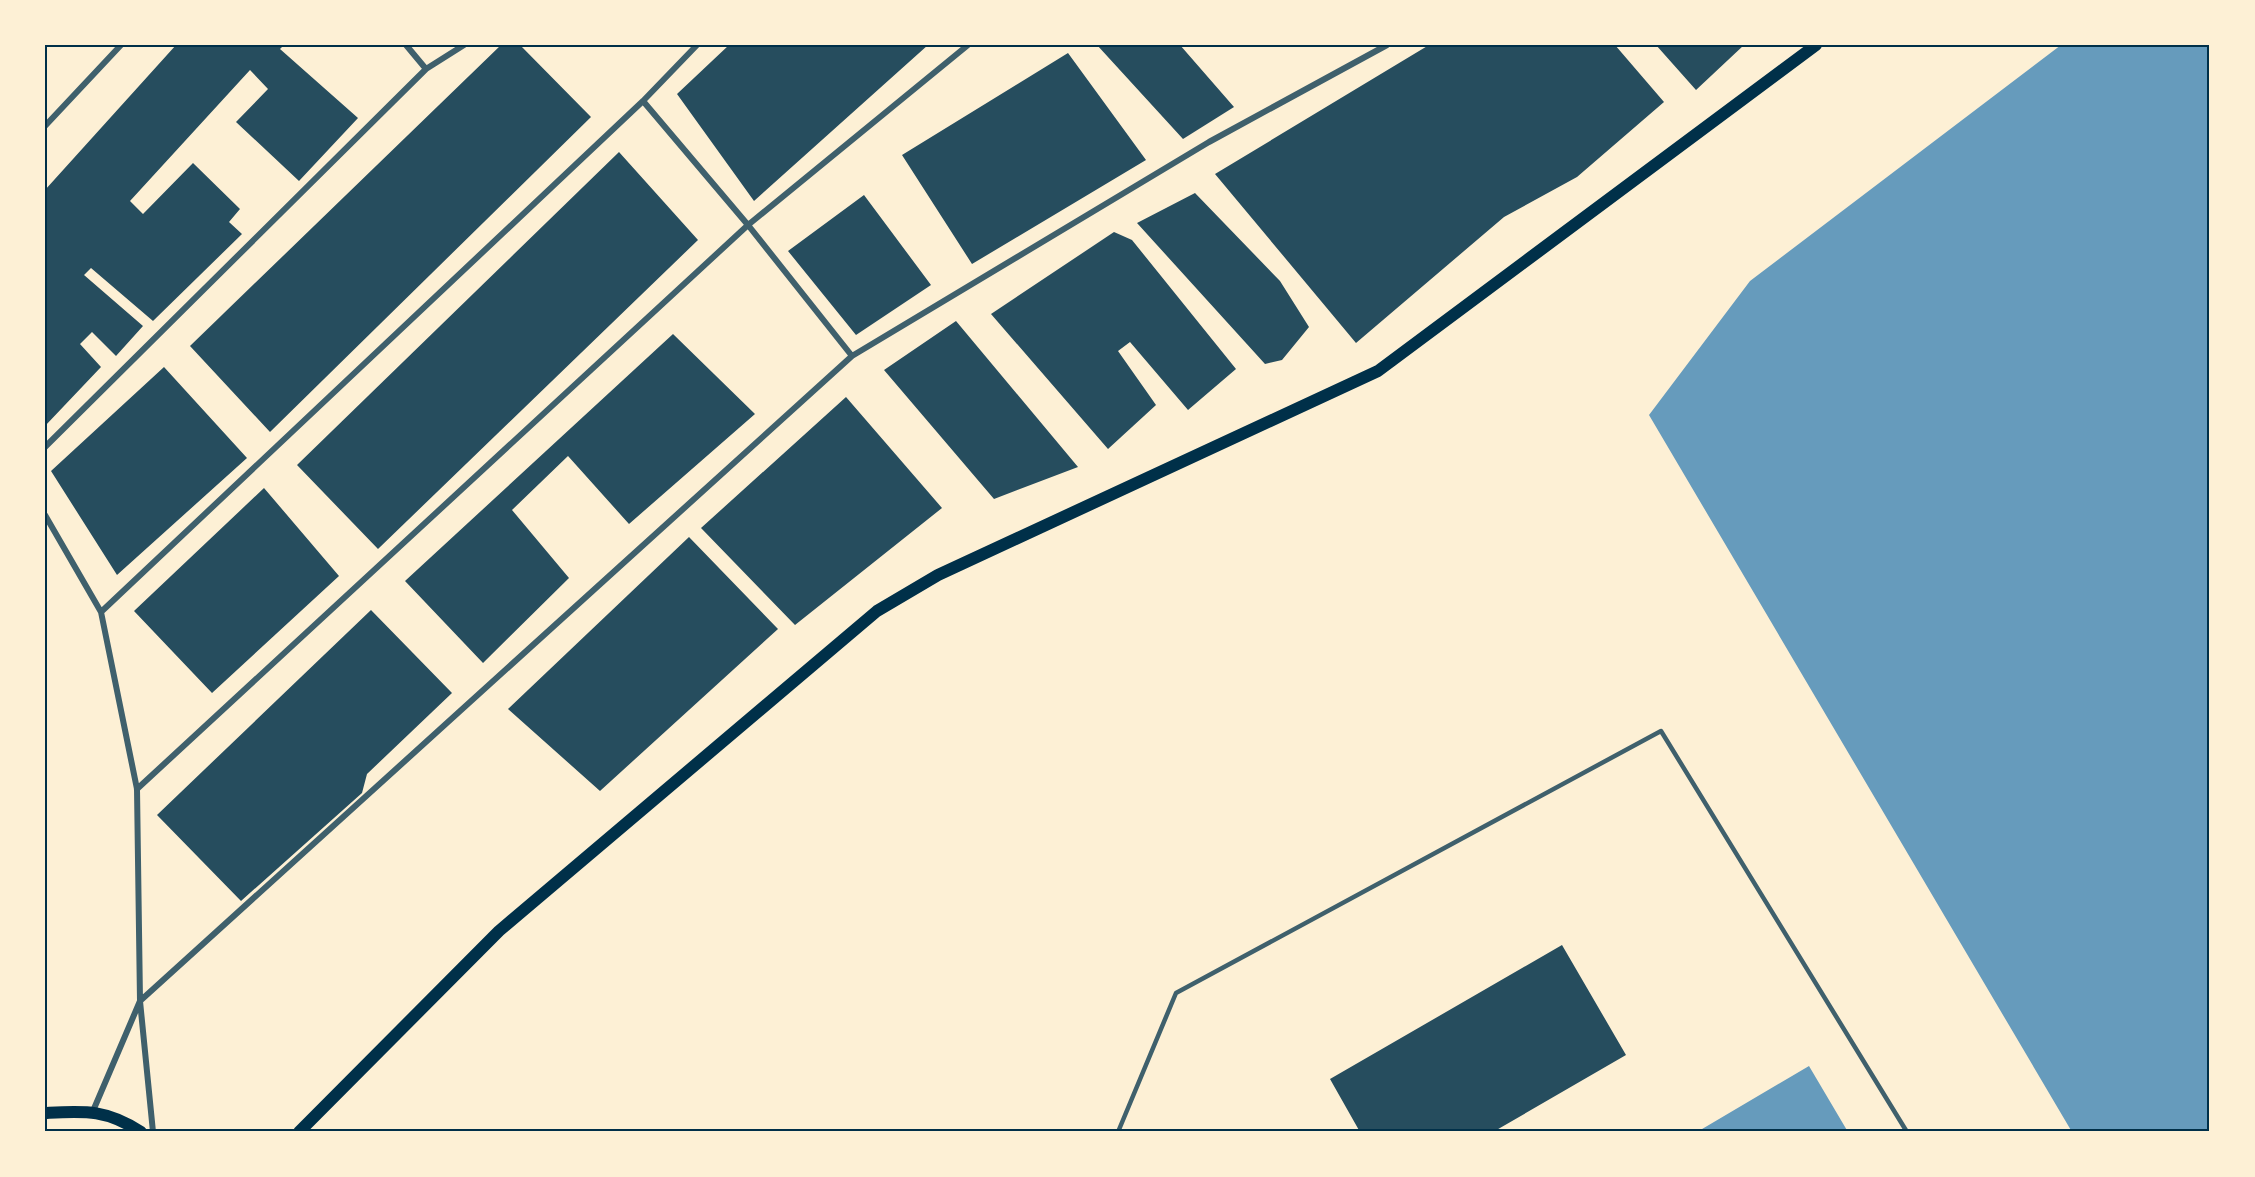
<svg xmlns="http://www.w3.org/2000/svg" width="2255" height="1177" viewBox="0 0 2255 1177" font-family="'Noto Sans',sans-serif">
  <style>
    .water { fill: #669bbc }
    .building { fill: #264d5e }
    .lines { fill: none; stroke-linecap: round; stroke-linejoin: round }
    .service { stroke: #3f606c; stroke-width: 4.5 }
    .minor { stroke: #3f606c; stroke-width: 6 }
    .secondary { stroke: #003049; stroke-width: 12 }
    .neatline { fill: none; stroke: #003049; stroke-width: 2 }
  </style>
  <rect width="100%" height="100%" fill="#fdf0d5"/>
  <path class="water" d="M2061,45h149v1087h-138l-423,-717 101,-134z
    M1809,1066l39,66h-151z"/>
  <path class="building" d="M176,45h108l-4,4 78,69 -59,63 -63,-59 32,-33 -18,-19 -120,131 13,13 50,-51 47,46 -11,13 13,12 -89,87 -62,-53 -7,7 59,51 -27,30 -24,-24 -12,12 21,23 -56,59v-236z
    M501,45h19l71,72 -321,315 -80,-86z
    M729,45h199l-174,156 -77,-107z
    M1097,45h83l54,62 -51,32z
    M1429,45h186l49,57 -87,75 -73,40 -148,126 -141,-169z
    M1656,45h88l-48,45z
    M1068,53l78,107 -174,104 -70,-109z
    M619,152l79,88 -320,309 -81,-84z
    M1195,193l85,88 29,46 -27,33 -17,4 -128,-141z
    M864,195l67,90 -75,50 -68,-84z
    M1114,232l18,8 104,129 -48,41 -58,-68 -12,9 38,54 -48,44 -117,-135z
    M956,321l122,146 -84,32 -110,-129z
    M673,334l82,80 -126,110 -61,-68 -56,54 57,68 -86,85 -78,-82z
    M164,367l83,91 -130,117 -66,-104z
    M846,397l96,111 -147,117 -94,-97z
    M264,488l75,88 -127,117 -78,-82z
    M689,537l89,92 -178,162 -92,-82z
    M371,610l81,83 -85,81 -5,19 -121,108 -84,-86z
    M1562,945l64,110 -133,77h-133l-30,-53z"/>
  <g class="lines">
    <path class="service" d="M1118,1132l58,-139 485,-262 246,401"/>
    <path class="minor" d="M426,69l38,-24
      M643,101l105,124 104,131
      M45,126l76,-81
      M45,447l381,-378 -20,-24
      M45,515l56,97 36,177 3,212 13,131
      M101,612l542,-511 54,-56
      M137,789l611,-564 220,-180
      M93,1111l47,-110 712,-645 357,-214 178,-97"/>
    <path class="secondary" d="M45,1113c40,-2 61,-4 96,19
      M299,1132l200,-201 378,-320 61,-36 440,-204 438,-326"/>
  </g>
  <rect width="2255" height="1177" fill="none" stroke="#fdf0d5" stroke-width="93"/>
  <rect x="46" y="46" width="2162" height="1084" class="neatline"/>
</svg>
